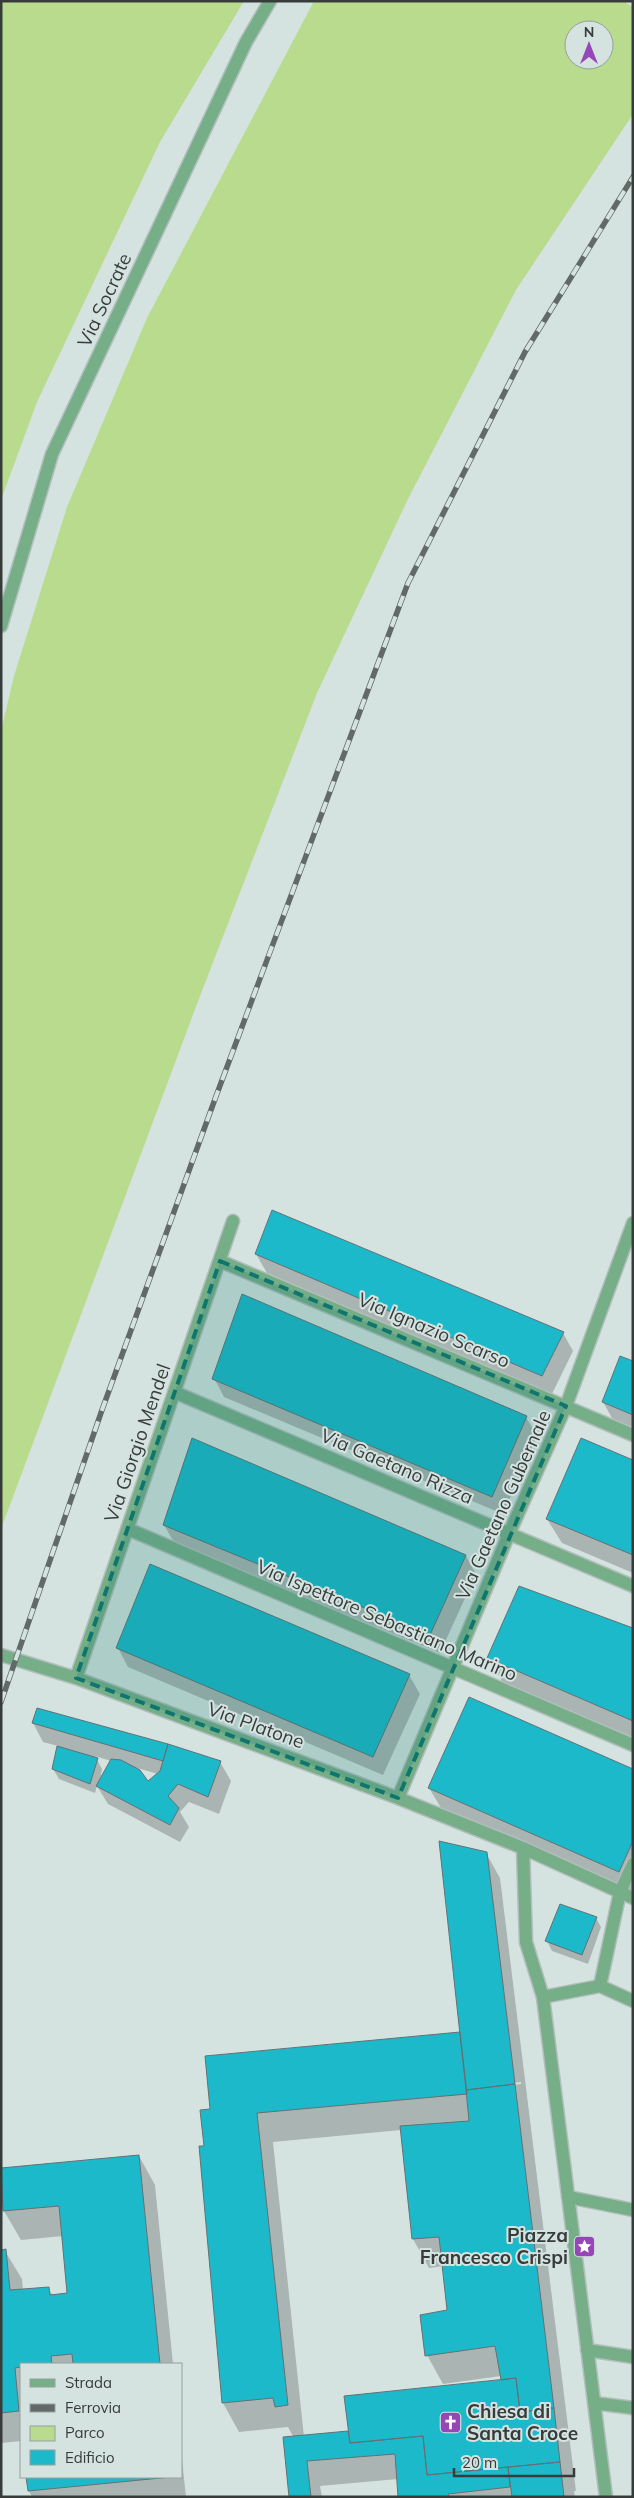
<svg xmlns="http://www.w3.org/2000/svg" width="634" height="2498" viewBox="0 0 634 2498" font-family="Mulish,sans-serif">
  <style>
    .green { fill: #b9db8e; fill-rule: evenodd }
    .shadow { fill: #0003; fill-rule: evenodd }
    .building { fill: #1cb9cb; stroke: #647173 }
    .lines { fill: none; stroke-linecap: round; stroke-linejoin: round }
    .minor-casing { stroke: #b2bebc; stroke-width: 15 }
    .minor { stroke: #76ae88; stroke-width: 12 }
    .rail-casing { stroke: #626a68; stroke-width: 5.5 }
    .rail { stroke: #d5e3e0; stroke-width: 4; stroke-dasharray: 11; stroke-linecap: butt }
    .marked { fill: #0f766e; fill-opacity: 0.2; stroke: #0f766e; stroke-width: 4; stroke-dasharray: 10 6; stroke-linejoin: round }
    .labels { text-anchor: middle; stroke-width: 4; stroke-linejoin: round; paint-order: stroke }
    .street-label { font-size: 19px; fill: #373c3b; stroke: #d5e3e0 }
    .poi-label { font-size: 19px; font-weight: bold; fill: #373c3b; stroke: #d5e3e0; text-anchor: end }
  </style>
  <rect width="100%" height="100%" fill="#d5e3e0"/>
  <path class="green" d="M1,1h243l-84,141 -123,260 -36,98z
    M314,1h309l10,6v107l-117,176 -109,211 -90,192 -120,311 -196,525v-798l13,-55 53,-169 80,-189zM574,30h30v30h-30z"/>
  <path class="shadow" d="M256,1254l307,79 10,18 -21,43 -285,-121z
    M633,1363v70l-16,-6 -14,-25z
    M214,1378l312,39 11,19 -34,78 -279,-117z
    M633,1461v112l-71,-30 -15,-24z
    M164,1525l302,31 10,18 -36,79 -265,-109z
    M633,1629v110l-130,-56 -14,-25z
    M118,1648l291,27 11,19 -37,81 -255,-108z
    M38,1710l182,52 11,19 -12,33 -30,-12 -9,10 9,15 -9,15 -72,-38 -11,-18 -2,7 -36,-14 -6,-10 5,-23 -15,-4 -10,-19zM95,1756l16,5 -11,20 2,-12zM137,1768l21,6 -10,9z
    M633,1770v125l-189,-82 -15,-25z
    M486,1853l14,25 76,613h-2l1,6h-176l-1,-18 -78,7 2,11h-32l4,-59 -6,-11 -49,5 -16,-29 -23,-256h5l6,-37 250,-77zM521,2082v2l-42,5v-2zM401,2130l12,109 16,29 14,-2 6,45 -22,44 16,29 58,-8 1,5 -152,57 -3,-5 -43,4 -31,-295z
    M596,1918l5,9 -13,37 -36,-13 -5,-10z
    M139,2156l16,29 18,179h-152v77l-20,2v-192h4l17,28 1,12 25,-3 5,8 16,-2 -6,-58 -42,4 -17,-29 -3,-42z
    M181,2450l5,47h-154l-3,-6 -1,-14h153z"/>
  <path class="building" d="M272,1210l292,122 -22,44 -287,-122z
    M242,1294l285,122 -35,81 -280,-118z
    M620,1356l13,5v54l-31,-13z
    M192,1438l274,117 -36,80 -267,-110z
    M581,1438l52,22v95l-87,-36z
    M150,1564l260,110 -37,83 -257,-109z
    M519,1586l114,42v93l-146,-63z
    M469,1697l164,72v72l-14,31 -191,-84z
    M37,1708l131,36 -5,17 -131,-38z
    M168,1744l53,17 -13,36 -30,-13 -10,12 11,12 -9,17 -74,-39 15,-27 10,1 19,10 8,11 12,-10z
    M57,1746l41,12 -8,26 -38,-15z
    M439,1841l48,11 28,232 -49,6z
    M560,1904l37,13 -15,38 -37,-14z
    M460,2032l7,62 -210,19 31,292 -13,2 -2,-9 -51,5 -23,-257h5l-4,-36 10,-1 -5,-53z
    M515,2084l39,324 -34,4 -4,-34 -15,2 -6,-34 -70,10 -5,-41 27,-5 -8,-73 -27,2 -12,-113 69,-5 -3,-31z
    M139,2155l21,209h-87l-1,-10 -21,2 1,8h-31v3l-6,1 4,43 -18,2v-163l5,-1 4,41 39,-3 1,8 17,-2 -8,-87 -56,5 -2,-43z
    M516,2378l4,34 34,-4 6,54 -133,13 -4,-39 -73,7 -6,-47z
    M348,2431l2,12 73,-7 4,39 81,-8 2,20 -62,7 1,3h-51l-3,-43 -88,7 4,36h-22l-6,-60z
    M560,2462l4,35h-52l-4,-30z
    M26,2477h145l-143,14z"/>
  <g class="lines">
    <defs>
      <path id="minor" d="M1,626l51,-172 194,-412 24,-41
        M220,1261l413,174
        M174,1392l459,194
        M128,1529l505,216
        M1,1655l75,23 322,120 125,50 110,50
        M76,1678l157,-457
        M398,1798l111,-264 57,-128 67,-183
        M523,1848l3,94 17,55 63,500
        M600,1986l20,-94 13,-28
        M543,1997l57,-11 33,15
        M568,2197l65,13
        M587,2350l46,7
        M594,2403l39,5"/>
    </defs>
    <use href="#minor" class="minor-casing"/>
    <use href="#minor" class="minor"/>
    <defs>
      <path id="rail" d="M1,1702l101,-292 113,-311 193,-516 117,-231 108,-175"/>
    </defs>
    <use href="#rail" class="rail-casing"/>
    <use href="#rail" class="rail"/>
  </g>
  <path class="marked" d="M220,1261l346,145 -168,392 -322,-120z"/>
  <defs>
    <symbol id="sight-square" viewBox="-11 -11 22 22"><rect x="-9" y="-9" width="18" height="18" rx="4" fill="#9647b7" stroke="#d5e3e0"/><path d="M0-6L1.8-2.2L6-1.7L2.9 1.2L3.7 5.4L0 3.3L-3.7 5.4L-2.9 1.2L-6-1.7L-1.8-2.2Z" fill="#fff"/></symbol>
    <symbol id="church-square" viewBox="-11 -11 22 22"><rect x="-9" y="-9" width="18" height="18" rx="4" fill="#9647b7" stroke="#d5e3e0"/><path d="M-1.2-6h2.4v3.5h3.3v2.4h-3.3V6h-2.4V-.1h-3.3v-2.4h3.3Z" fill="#fff"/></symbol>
  </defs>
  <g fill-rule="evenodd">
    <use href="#sight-square" x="572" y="2234" width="25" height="25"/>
    <use href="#church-square" x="438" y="2410" width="25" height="25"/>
  </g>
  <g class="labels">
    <g class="street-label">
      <text transform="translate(104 300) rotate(-65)" y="7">Via Socrate</text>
      <text transform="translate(434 1330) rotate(23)" y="7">Via Ignazio Scarso</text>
      <text transform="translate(137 1443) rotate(-71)" y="7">Via Giorgio Mendel</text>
      <text transform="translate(397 1466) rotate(23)" y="7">Via Gaetano Rizza</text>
      <text transform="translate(503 1505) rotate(-66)" y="7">Via Gaetano Gubernale</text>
      <text transform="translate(387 1620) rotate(23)" y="7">Via Ispettore Sebastiano Marino</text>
      <text transform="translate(256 1725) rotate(20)" y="7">Via Platone</text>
    </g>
    <g class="poi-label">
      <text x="568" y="2242">Piazza<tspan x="568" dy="22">Francesco Crispi</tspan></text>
      <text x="467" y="2418" text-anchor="start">Chiesa di<tspan x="467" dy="22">Santa Croce</tspan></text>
    </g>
  </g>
  <rect width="634" height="2498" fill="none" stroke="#373c3b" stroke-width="5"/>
  <rect x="20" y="2363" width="162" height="115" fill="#d5e3e0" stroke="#96a09e"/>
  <rect x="30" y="2379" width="25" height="8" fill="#76ae88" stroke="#96a09e"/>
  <text x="65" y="2388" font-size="15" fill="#373c3b">Strada</text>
  <rect x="30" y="2404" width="25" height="8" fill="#626a68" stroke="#96a09e"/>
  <text x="65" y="2413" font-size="15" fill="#373c3b">Ferrovia</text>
  <rect x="30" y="2426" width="25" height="15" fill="#b9db8e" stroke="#96a09e"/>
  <text x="65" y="2438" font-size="15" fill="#373c3b">Parco</text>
  <rect x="30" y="2450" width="25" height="15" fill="#1cb9cb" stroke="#96a09e"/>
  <text x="65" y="2463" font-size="15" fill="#373c3b">Edificio</text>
  <g transform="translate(589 45)"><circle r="24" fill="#d5e3e0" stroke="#96a09e"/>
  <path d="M0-4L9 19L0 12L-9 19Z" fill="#9647b7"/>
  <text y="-8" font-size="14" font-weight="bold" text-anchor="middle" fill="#373c3b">N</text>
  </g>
  <path d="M454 2468v8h120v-8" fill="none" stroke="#373c3b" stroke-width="2.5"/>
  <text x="462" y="2468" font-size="15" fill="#373c3b" stroke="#d5e3e0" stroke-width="4" paint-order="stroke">20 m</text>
</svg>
